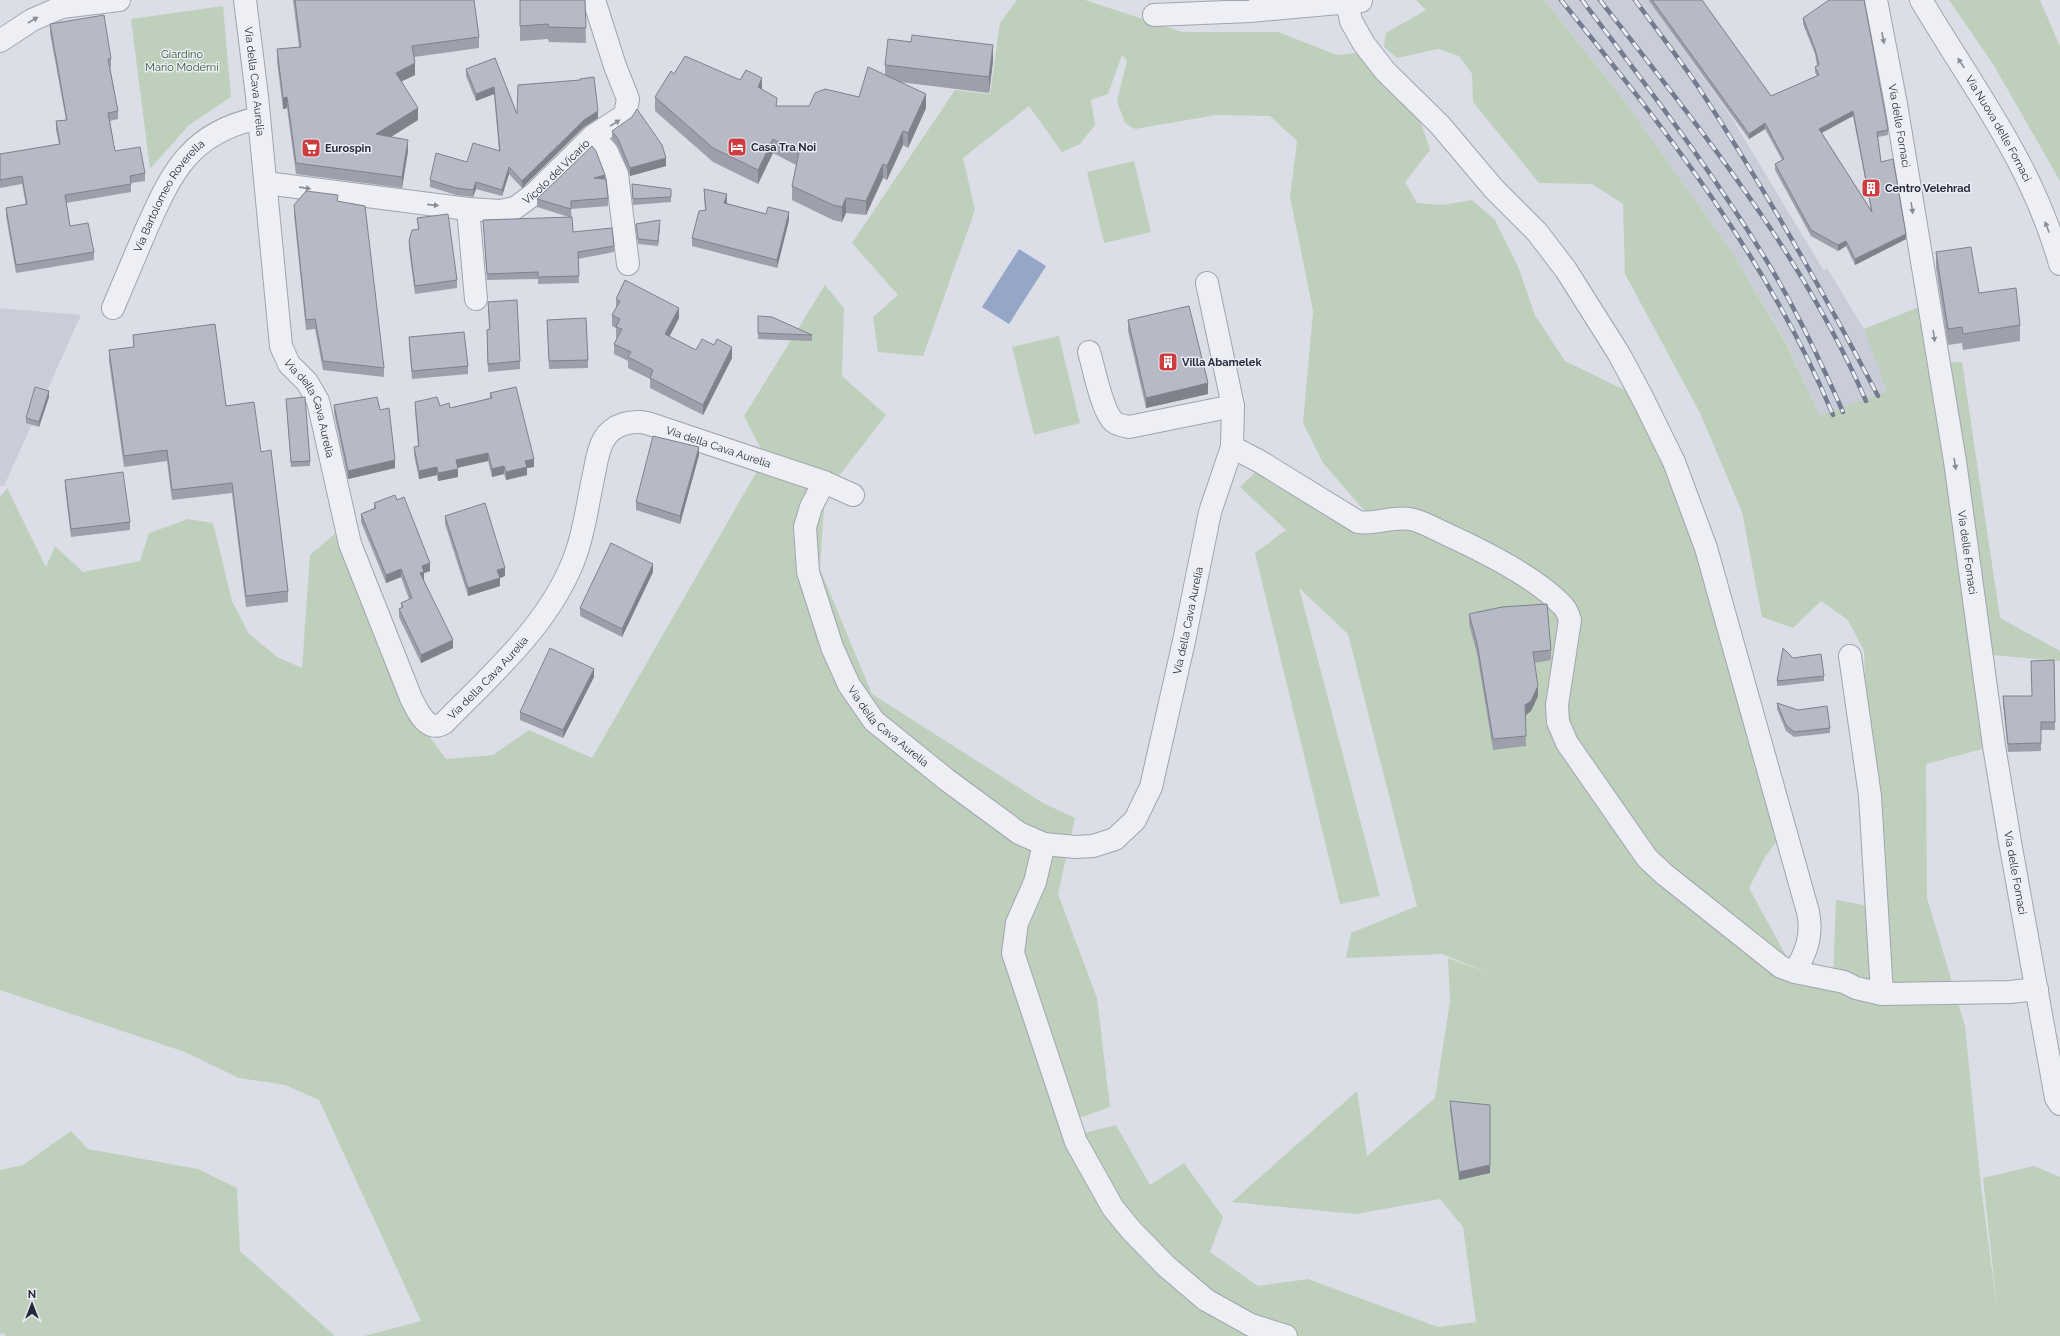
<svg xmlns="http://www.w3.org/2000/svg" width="2060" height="1336" viewBox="0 0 2060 1336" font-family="Raleway,sans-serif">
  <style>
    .built { fill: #c9cdd8 }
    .green { fill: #bed0bc }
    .water { fill: #95a6c7 }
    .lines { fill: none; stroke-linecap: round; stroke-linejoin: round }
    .minor-casing { stroke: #a1a4b0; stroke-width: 24 }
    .minor { stroke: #eeeff4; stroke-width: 22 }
    .rail-casing { stroke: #757b8f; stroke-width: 4.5 }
    .rail { stroke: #eaedf4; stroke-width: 3; stroke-dasharray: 9; stroke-linecap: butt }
    .wall { fill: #9d9faa; fill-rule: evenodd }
    .shaded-wall { fill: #7f828b }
    .building { fill: #b6b9c6; stroke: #7f828b; fill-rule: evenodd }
    .oneway { fill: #8a8c98 }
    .labels { text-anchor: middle; stroke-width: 3; stroke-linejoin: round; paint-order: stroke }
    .park-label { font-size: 11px; fill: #345832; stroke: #eaedf4 }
    .street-label { font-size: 11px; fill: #252a3c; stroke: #eaedf4 }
    .poi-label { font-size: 11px; font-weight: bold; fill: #252a3c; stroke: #eaedf4; text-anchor: start }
  </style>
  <rect width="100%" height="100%" fill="#dbdee6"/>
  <path class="built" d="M1544,0h104l82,115 94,156 3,-3 37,61 24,62 -68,26 -34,-75 -54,-90 -109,-153z
    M0,308l81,7 -77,171h-4z"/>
  <path class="green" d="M1017,0h68l97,32h96l59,23 25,-3 58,68 10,30 -25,32 12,21 26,2 29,-5 23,20 24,49 16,46 30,46 78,38 31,63 110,370 -19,25 -16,31 46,84 38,7 3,-79 39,7 -11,-256 -16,-31 -27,-19 -28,27 -31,-11 -20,-105 -42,-99 -75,-139 -2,-70 -31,-20 -53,-1 -66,-81 -1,-28 -13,-18 -21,-7 -41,9 -13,-11 2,-14 40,-23 -10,-10h128l79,99 109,153 54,91 34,73 67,-25 -23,-62 65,-26 9,60 24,-1 38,256 60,33v10l-78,-7 12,92 -68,18 1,134 38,128 16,160 16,123 -14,-131 51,-12 26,11v159h-1696l57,-15 -102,-221 -34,-15 -46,-7 -54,-26 -185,-62v-493l7,-9 39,79 9,-21 28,26 57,-11 9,-28 39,-14 25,4 19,78 17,33 28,23 25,11 8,-113 25,-21 83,187 28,38 47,-4 36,-25 63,28 173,-301 -21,-41 81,-131 19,23 -2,68 44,39 -61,79 -5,75 52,125 171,109 32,15 -17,76 39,104 13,109 -28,10 -26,-6 8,27 52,-13 34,60 34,-22 39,54 -13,35 48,34 50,-7 130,48 38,-5 -13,-95 -23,-28 -85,15 -123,-12 125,-111 10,65 68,-58 15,-97 -2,-43 46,17 -52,-21 -96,4 5,-25 66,-27 -69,-272 -49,-46 81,308 -40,8 -85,-351 31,-23 -46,-43 28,-27 107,63 -52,-60 -20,-40 10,-112 -23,-114 7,-56 -27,-25 -54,-1 -81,14 -10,-6 -8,-22 10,-41 -5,-5 -14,39 -17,6 4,25 -15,19 -18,8 -33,-46 -66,52 12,52 -52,146 -45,-4 -5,-35 25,-22 -46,-52 103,-153 35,4 10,-71z
    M1949,0h91l20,46v135l-67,-117z
    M223,6l8,91 -42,28 -39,44 -19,-150z
    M1134,161l17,71 -47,11 -17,-71z
    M1059,336l21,87 -46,12 -22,-88z
    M71,1131l17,18 110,20 39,19 3,63 95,85h-330v-2l-5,-1v-163l23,-5z"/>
  <path class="water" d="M1019,249l27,17 -37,58 -27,-17z"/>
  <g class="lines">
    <defs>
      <g id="minor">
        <path id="s1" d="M245,0l12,96 24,250 8,18 18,18 11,19 32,143 61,154c6,12 16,36 33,25 49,-50 108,-101 132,-169 9,-26 12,-53 18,-80 2,-11 4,-25 10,-35 9,-15 27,-19 43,-16l177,59 29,13"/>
        <path id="s2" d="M1876,0l20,104 59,357 39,285 16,96 46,256 4,6"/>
        <path id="s3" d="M1921,0c52,88 111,163 139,264"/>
        <path d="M1347,2l4,19 13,23 21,27 55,54 54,64 43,43 29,38 53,84 24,45 31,63 32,86 102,364c5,24 -2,40 -13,60"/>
        <path d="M1154,15l96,-4 111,-10"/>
        <path d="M0,41l32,-21 30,-13 57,-7"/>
        <path d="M593,136l14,16 10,22 11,90"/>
        <path id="s4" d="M266,183l202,26 32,2 15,-3 19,-14 59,-58 32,-21 3,-16 -13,-33 -21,-66"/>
        <path d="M468,209l8,90"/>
        <path id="s5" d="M113,308c11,-26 22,-52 33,-78 26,-59 45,-98 113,-112"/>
        <path d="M1089,352c5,16 13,60 25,70 4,3 10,4 15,5l104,-21"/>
        <path d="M1232,447l27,14 99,61c17,3 34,-6 52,-3 12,2 25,10 36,15 35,16 89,43 115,70 5,4 7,9 9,16l-13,85 1,17 9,21 80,115 17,16 117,93 14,5 49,10 12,6 26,6 128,-2 27,-3"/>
        <path id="s6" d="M824,482l-13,25 -6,20 3,45 24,75 17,38 25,36 73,59 72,53 25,11 32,3 17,-1 22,-7 20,-19 16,-33 33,-146 26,-129 22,-65 1,-41 -26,-123"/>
        <path d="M1850,656l20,140 12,198"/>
        <path d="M1044,844l-9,38 -18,41 -4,30 63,189 37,66 18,22 35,36 40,34 45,25 35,11"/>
      </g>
    </defs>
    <use href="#minor" class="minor-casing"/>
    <use href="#minor" class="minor"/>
    <defs>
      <path id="rail" d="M1561,0c104,129 208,260 272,415
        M1582,0c65,87 133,174 189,268 27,46 50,94 72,144
        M1600,0c99,128 201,251 266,401
        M1635,0c21,29 44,58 64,88 65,100 124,203 179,308"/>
    </defs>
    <use href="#rail" class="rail-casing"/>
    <use href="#rail" class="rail"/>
  </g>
  <path class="wall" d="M293,0h181l5,37v11l-65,9 1,18 -13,6 16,39 -27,17 17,14 -6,37 -106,-14 -9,-66 -4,1 -6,-48v-12l22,-2z
    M585,0l1,43 -37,-1 -1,-3 -28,2v-15z
    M1649,0h53l69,96 46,-20 -2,-4v-5l2,-1 -2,-12 -12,-30v-6l85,112v5l-10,2 3,25 25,77 -51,26 -9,-19 -8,5 -27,-15 -36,-66v-6l7,-4 -17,-31 -16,10 -100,-138zM1853,116l18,94 -49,-77z
    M50,24l61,35v8h-1l8,44v8l-8,2 5,30 30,22v8l-14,2v9l-65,11 4,23 24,26v8l-78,13 -10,-57v-8l20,-3 -4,-21 -22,4v-34l59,-10 -3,-14v-9l10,-1 -16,-87z
    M495,58l22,56 81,4 -14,9 -62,61 -13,-14 -7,22 -26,-7 -3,8 -17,-2 -26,-8v-7l37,-18 32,-11 -5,-57 -18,7 -10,-25v-7z
    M993,61l-4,32 -90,-11 27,26 -18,40 -5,-3 -16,35 -4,-2 -17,37 -20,-2 -4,9 -9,-2 -41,-20v-14l4,-21 -23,-12 -15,31 -45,-22 -58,-51v-14l19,-23 88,15 15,17h32l50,-9 26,-22v-10z
    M612,131l54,35 -36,10 -12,-29 -6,-8z
    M605,179l3,19v8l-37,3 2,23 41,14v6l-36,7 1,24 -41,1v-5l-51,1 -4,-60 86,-3 -32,-10v-8z
    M632,184l39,5v13l-38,3z
    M704,189l23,13 -1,1 63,17 -12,48 -85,-22v-8l13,-28 -1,-13z
    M338,201l46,167v9l-61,-7 -8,-41 -9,1 -12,-116v-9z
    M417,218l40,62v8l-42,6 -6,-45v-8l9,-12z
    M636,224l24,2 -2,20 -20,-2z
    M1936,252l43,41 41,32v16l-57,9 -1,-7 -14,2 -12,-77z
    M616,299l63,19 -10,19 27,13 36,8 -29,57 -53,-27v-9l-22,-11v-7l-14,-7v-10l3,-6h-1v-10l-4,-2v-11l4,-7z
    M488,302l32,59v8l-32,3 -1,-34 2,-9z
    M547,320l41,40v8l-39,1z
    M1128,320l80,74 -62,14 -18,-77z
    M758,333l54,2v6l-54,-2z
    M133,335l93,71 35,46 27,139v11l-42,5 -14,-114 -60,7 -5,-39 -43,6 -15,-106v-11l24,-3z
    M409,337l59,29v8l-56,5 -3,-34z
    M490,393l44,74 -7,1v7l-21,5 -2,-6 -12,3 -4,-16 -31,7 1,9 -20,4 -1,-6 -18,4 -5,-24v-8l4,-1 -3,-36v-8l25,4 10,2 40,-10z
    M49,397l-10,30 -13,-4v-5z
    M286,399l24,62v5l-19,1z
    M334,405l61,63 -47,11 -14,-66z
    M699,455l-19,69 -44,-14v-8z
    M65,480l65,42v8l-59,7 -6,-49z
    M374,503l56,68 -6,2v7l29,68 -32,15 -22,-46v-8l2,-1v-5l8,-4 -8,-22 -15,6 -25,-61v-8l13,-6z
    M445,516l60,60 -5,2v8l-32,10 -23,-72z
    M653,572l-31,65 -42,-21v-8z
    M1469,614l82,36v10l-17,3 4,33 -7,15 -6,4 1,31 -33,4 -16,-96 -8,-30z
    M1793,658l31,18v5l-47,5v-5z
    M2054,660l1,70h-14v21l-33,1 -5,-48v-8h29z
    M594,677l-31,61 -43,-18v-8z
    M1777,703l53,25v5l-36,4 -8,-6 -9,-22z
    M1450,1101l40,72 -31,7 -9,-70z"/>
  <path class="shaded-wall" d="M993,45v16l-4,32v-16z
    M415,63v12l-19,9v-11z
    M762,78v14l-4,-5z
    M494,87v7l-18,7v-7z
    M926,94v14l-18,40v-15z
    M287,97v11l-4,1v-11z
    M418,108v12l-42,26v-12z
    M598,111v7l-14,9 -62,61v-7l62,-61z
    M1853,111v5l-34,18v-5z
    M1765,123v6l-16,10v-5z
    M903,131v14l-16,35v-14z
    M773,139v14l-15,31v-14z
    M408,140v11l-6,37v-11z
    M666,158v8l-36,10v-8z
    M883,164v14l-17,37v-14z
    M509,167v7l-7,22v-6z
    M605,175v8l-11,-5z
    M476,182v7l-3,8v-7z
    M727,194v8l-3,9v-8z
    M846,198v15l-4,9v-15z
    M789,212v8l-12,48v-8z
    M660,220v6l-2,20v-5z
    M1906,234v5l-51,26v-6z
    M1846,241v5l-8,5v-6z
    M679,308v10l-14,27v-11z
    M732,347v11l-29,57v-10z
    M1208,383v11l-62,14v-10z
    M49,391v6l-10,30v-5z
    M699,447v8l-19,69v-8z
    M488,453v8l-32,7v-8z
    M534,459v8l-7,1v7l-21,5v-8l19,-11z
    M395,460v8l-47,11v-8z
    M504,466v8l-12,3v-8z
    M437,467v8l-18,4v-8z
    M458,469v8l-20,4v-8z
    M430,563v8l-6,2v7l-4,1v-8l2,-7z
    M653,564v8l-31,65v-8z
    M505,568v8l-5,2v8l-32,10v-8l29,-18z
    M401,569v8l-15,6v-8z
    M453,640v8l-32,15v-8z
    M594,669v8l-31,61v-8z
    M1538,686v10l-7,15 -6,5v-11z
    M1490,1165v8l-31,7v-8z"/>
  <path class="building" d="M295,0h179l5,37 -67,9 3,17 -19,10 22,35 -42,26 32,6 -6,37 -106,-14 -9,-66 -4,1 -6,-49 24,-2z
    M520,0h65l1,28 -37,-1 -1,-3 -28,2z
    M1652,0h50l69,96 48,-21 -4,-8 4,-2 -4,-16 -12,-31 26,-18h35l2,10 22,120 -11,2 4,30 12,-3 13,75 -51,25 -9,-18 -8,4 -27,-15 -36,-66 9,-5 -19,-36 -16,11zM1853,111l19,101 -53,-83z
    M104,15l7,44h-3l10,52 -10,2 7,38 25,-4 5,26 -15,3 1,8 -66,11 5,31 18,-3 6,29 -78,13 -10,-57 21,-4 -5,-28 -22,4v-26l60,-10 -4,-23 11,-1 -17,-96z
    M912,35l81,10 -4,32 -104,-12 3,-26 23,3z
    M685,56l55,24 6,-10 16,8 -4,9 19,11 -1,8h33l6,-13 10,-4 34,8 9,-30 58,27 -18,39 -5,-2 -16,35 -4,-2 -17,37 -20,-3 -4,9 -9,-2 -41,-19 7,-34 -26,-13 -15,31 -45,-22 -58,-51 16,-26 3,3z
    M495,58l22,56 1,-29 62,-5v-1l14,-2 4,34 -14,9 -62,61 -13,-14 -7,23 -26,-8 -3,8 -17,-2 -26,-8 6,-27 31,9 6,-19 27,8 -6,-64 -18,7 -10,-25z
    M637,109l25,36 4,13 -36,10 -12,-29 -6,-8 20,-14z
    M592,146l4,5 9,24 -11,3 12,1 2,19 -37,3v8l-34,-10z
    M632,184l39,5v8l-38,2z
    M704,189l23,5 -3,9 42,11 2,-7 21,5 -12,48 -85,-22 7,-27 7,-1z
    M306,191l32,4 -1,6 28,5 19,162 -61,-7 -8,-42 -9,1 -12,-115z
    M448,214l9,66 -42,6 -6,-45 3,-11 7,-1 -2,-11z
    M572,217l1,15 39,-4 2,18 -36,6 1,24 -41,1v-5l-51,2 -4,-54z
    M660,220l-2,21 -20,-2 -2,-15z
    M1971,247l8,46 37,-5 4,37 -57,9 -1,-7 -14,2 -12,-77z
    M625,280l54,28 -14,26 31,16 6,-11 12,6 3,-6 15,8 -29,58 -53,-27 3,-8 -25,-13 3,-5 -17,-8 8,-15 -6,-2 4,-8 -8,-4 8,-14 -4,-2z
    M517,300l3,61 -32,3 -1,-34 3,-1 -2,-27z
    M1189,306l19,77 -62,15 -18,-78z
    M758,316l14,1 40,18 -54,-2z
    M586,318l2,42 -39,1 -2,-41z
    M215,324l11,82 28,-4 7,50 10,-2 17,141 -42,5 -14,-113 -60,7 -5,-40 -43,6 -15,-106 25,-3 -1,-12z
    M464,332l4,34 -56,5 -3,-34z
    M35,387l14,4 -10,31 -13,-4z
    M516,387l18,72 -9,2 2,6 -21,5 -2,-6 -12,3 -4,-16 -32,7 2,9 -20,4 -1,-6 -18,4 -5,-24 5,-1 -4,-44 22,-5 3,9 9,-3 1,5 42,-10 -2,-5z
    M305,397l5,64 -19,1 -5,-63z
    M377,397l3,13 9,-2 6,52 -47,11 -14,-66z
    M653,436l46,11 -19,69 -44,-14z
    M123,472l7,50 -59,7 -6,-49z
    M395,495l2,5 7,-3 26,66 -8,3 2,6 -4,1 33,67 -32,15 -22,-46 4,-2 -2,-4 11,-5 -11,-29 -15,6 -25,-61 15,-6 -2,-5z
    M485,503l20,65 -8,2 3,8 -32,10 -23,-72z
    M611,543l42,21 -31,65 -42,-21z
    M1547,604l4,46 -18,2 5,34 -7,15 -6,4 1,31 -33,3 -16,-96 -8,-29 33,-7z
    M550,648l44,21 -31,61 -43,-18z
    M1783,648l10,10 28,-4 3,22 -47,5z
    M2054,660l1,62h-14v21l-33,1 -5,-48h29l-1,-35z
    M1777,703l21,7 29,-4 3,22 -36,4 -8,-7z
    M1450,1101l40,4v60l-31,7z"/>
  <defs><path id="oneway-solid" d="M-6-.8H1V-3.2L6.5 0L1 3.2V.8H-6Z"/></defs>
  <g class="oneway">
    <use href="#oneway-solid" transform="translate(33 20) rotate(-30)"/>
    <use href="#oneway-solid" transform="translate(1883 38) rotate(79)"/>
    <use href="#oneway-solid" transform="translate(1961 63) rotate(-123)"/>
    <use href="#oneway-solid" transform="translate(615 123) rotate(-32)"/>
    <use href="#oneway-solid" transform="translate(305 188) rotate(8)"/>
    <use href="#oneway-solid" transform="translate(433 205) rotate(6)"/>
    <use href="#oneway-solid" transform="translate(1912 208) rotate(81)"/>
    <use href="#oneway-solid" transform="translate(2047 227) rotate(-111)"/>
    <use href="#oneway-solid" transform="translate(1934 336) rotate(82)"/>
    <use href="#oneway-solid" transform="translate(1955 464) rotate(81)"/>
  </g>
  <defs>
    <symbol id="hotel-square" viewBox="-11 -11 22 22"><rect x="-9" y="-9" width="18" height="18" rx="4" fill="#ce3d3e" stroke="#eaedf4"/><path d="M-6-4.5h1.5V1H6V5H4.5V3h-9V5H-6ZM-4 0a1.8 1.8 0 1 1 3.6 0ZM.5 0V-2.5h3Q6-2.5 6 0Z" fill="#fff"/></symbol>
    <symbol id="supermarket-square" viewBox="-11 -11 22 22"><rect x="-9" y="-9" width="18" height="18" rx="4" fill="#ce3d3e" stroke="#eaedf4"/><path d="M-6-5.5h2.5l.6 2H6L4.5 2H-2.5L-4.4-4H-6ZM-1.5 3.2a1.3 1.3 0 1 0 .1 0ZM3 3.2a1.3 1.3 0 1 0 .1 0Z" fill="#fff"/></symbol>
    <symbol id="building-square" viewBox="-11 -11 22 22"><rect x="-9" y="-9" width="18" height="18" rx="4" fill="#ce3d3e" stroke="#eaedf4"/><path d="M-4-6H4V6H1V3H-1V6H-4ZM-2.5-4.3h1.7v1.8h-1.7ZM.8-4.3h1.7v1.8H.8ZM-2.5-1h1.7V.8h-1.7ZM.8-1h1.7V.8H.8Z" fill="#fff"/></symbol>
  </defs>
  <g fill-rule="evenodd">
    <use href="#hotel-square" x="726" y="136" width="22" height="22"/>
    <use href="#supermarket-square" x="300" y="137" width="22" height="22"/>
    <use href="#building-square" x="1860" y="177" width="22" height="22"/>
    <use href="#building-square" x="1157" y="351" width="22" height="22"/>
  </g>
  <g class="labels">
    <g class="park-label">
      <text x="182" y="58">Giardino<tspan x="182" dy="13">Mario Moderni</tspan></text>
    </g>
    <g class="street-label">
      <text dy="4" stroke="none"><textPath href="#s1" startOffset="82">Via della Cava Aurelia</textPath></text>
      <text dy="4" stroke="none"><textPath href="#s2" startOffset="128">Via delle Fornaci</textPath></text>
      <text dy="4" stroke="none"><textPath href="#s3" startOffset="150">Via Nuova delle Fornaci</textPath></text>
      <text dy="4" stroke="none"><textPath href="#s4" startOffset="306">Vicolo del Vicario</textPath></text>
      <text dy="4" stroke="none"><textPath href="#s5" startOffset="126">Via Bartolomeo Roverella</textPath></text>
      <text dy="4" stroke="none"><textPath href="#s1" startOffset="418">Via della Cava Aurelia</textPath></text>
      <text dy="4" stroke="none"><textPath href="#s1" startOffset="1234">Via della Cava Aurelia</textPath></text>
      <text dy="4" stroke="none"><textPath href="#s2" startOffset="560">Via delle Fornaci</textPath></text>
      <text dy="4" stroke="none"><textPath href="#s6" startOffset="776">Via della Cava Aurelia</textPath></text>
      <text dy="4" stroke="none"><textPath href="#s1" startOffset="838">Via della Cava Aurelia</textPath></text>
      <text dy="4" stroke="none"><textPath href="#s6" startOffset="272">Via della Cava Aurelia</textPath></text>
      <text dy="4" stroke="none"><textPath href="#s2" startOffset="884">Via delle Fornaci</textPath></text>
    </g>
    <g class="poi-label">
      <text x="751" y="151">Casa Tra Noi</text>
      <text x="325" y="152">Eurospin</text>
      <text x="1885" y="192">Centro Velehrad</text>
      <text x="1182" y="366">Villa Abamelek</text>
    </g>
  </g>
  <g transform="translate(32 1304)" stroke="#eaedf4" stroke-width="3" paint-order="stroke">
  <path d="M0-3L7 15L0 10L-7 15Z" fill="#252a3c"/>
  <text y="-6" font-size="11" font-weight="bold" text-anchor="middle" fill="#252a3c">N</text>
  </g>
</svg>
